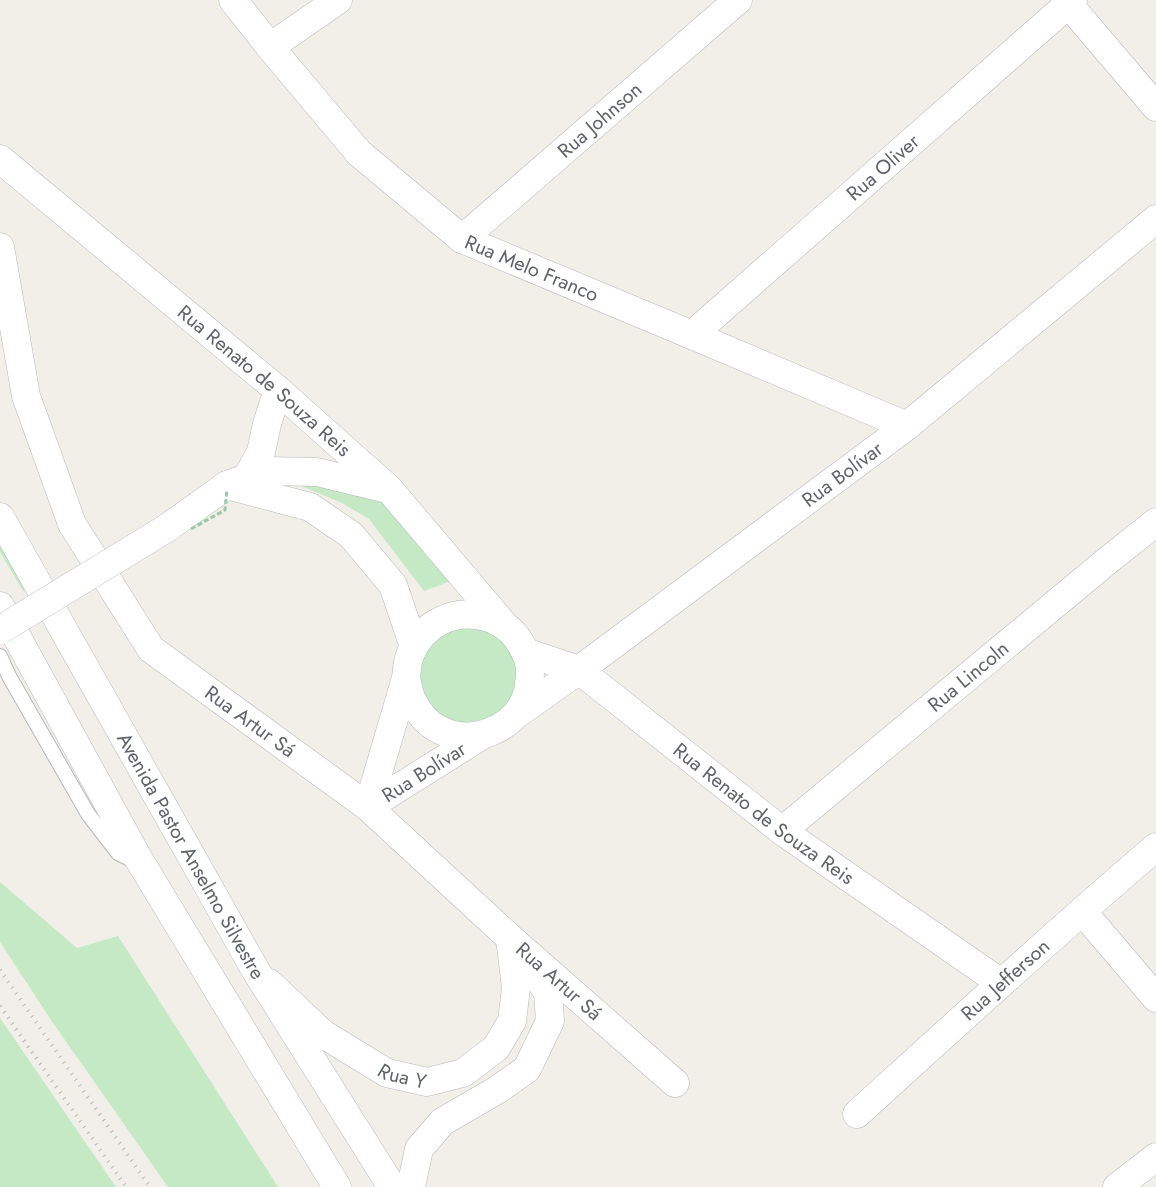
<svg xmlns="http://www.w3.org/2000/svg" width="1156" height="1187" viewBox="0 0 1156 1187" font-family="Jost,sans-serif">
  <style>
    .green { fill: #c5e8c5 }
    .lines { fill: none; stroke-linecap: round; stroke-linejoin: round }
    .service-casing { stroke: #b5b8bc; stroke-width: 16 }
    .minor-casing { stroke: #b5b8bc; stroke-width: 29 }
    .secondary-casing { stroke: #b6babf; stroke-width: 29 }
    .service { stroke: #fff; stroke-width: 14 }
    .minor { stroke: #fff; stroke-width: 28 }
    .secondary { stroke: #fff; stroke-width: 28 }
    .rail { stroke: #b6b7b8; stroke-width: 4; stroke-dasharray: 1 6; stroke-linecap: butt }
    .minor-bridge-casing { stroke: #b5b8bc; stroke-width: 29; stroke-linecap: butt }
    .path-bridge { stroke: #9cc7a9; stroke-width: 3; stroke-dasharray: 5 2.5; stroke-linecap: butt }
    .minor-bridge { stroke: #fff; stroke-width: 28 }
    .labels { text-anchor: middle; stroke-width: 4; stroke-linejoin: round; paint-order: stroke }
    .street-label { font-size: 20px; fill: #5f6368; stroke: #fff }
  </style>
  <rect width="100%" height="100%" fill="#f1efe8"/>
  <path class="green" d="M287,480l98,17 71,82 -32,12 -55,-72 -27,-16z
    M0,526l34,59 -11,6 -23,-39z
    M467,620l48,25 8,37 -18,33 -51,12 -28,-18 -10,-48 6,-16z
    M0,882l77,66 41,-12 160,251h-110l-117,-167 -51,-78z
    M0,1018l116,169h-116z"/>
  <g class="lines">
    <defs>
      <path id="service" d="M0,656l9,20 79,138 30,39 10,5h8"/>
      <g id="minor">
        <path id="s1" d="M233,0l37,47 89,106 103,86 230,96 215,91"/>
        <path d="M1065,0l91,107"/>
        <path d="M270,47l68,-47"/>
        <path id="s2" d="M0,159l278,231 111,99 116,137"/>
        <path id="s3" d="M462,239l276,-239"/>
        <path id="s4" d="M0,247l26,149 46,128 79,125 217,158 142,131 165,145"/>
        <path id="s5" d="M692,335l381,-335"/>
        <path d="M247,478l14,-26 6,-28 11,-34"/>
        <path d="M227,485l83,22 41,28 42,50 21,62"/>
        <path d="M167,528l60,-43 40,-14 50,1 70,17"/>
        <path id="s6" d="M525,652l54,18 203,161 219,152"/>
        <path id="s7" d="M517,714l62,-44 328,-244 249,-207"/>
        <path d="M368,807l38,-129c1,-7 1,-16 4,-23 12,-31 44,-47 76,-38 5,1 10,4 14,6 12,6 19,17 25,28 5,10 6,22 4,33 0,4 -1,8 -2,11 -12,35 -55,51 -87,35 -13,-6 -22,-18 -28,-30 -3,-6 -4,-15 -6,-22"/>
        <path id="s8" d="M368,807l113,-71"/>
        <path id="s9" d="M782,831l325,-270 49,-39"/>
        <path d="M1082,911l74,87"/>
        <path id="s10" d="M269,983l54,51 64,39 40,9 36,-9 33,-25 16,-27 4,-33 -6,-50"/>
        <path id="s11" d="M857,1114c99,-90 197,-180 299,-267"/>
        <path d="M411,1187l8,-38 23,-27 55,-32 30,-21 23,-48 -2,-29 -19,-26"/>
        <path d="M1117,1187l39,-30"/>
      </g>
      <g id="secondary">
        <path id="s12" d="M0,517l256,454 136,216"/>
        <path d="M0,606l138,252 199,329"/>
      </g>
    </defs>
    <use href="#service" class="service-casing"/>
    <use href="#minor" class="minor-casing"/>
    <use href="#secondary" class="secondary-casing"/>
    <use href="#service" class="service"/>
    <use href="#minor" class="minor"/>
    <use href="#secondary" class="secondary"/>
    <path class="rail" d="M0,970l150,217
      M0,1006l126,181"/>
    <defs>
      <path id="minor-bridge" d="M0,630l167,-102"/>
    </defs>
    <use href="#minor-bridge" class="minor-bridge-casing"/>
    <path class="path-bridge" d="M191,529l34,-19 2,-21"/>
    <use href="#minor-bridge" class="minor-bridge"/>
  </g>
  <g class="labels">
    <g class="street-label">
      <text dy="7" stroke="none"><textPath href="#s3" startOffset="182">Rua Johnson</textPath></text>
      <text dy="7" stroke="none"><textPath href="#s5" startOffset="254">Rua Oliver</textPath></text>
      <text dy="7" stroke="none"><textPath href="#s1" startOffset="408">Rua Melo Franco</textPath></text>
      <text dy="7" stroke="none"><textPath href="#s2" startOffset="345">Rua Renato de Souza Reis</textPath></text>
      <text dy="7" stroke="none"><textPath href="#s7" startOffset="404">Rua Bolívar</textPath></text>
      <text dy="7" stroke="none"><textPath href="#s9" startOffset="242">Rua Lincoln</textPath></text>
      <text dy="7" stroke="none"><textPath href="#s4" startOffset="558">Rua Artur Sá</textPath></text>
      <text dy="7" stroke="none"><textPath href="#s8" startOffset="66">Rua Bolívar</textPath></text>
      <text dy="7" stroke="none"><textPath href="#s6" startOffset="291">Rua Renato de Souza Reis</textPath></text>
      <text dy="7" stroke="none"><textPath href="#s12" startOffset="389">Avenida Pastor Anselmo Silvestre</textPath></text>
      <text dy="7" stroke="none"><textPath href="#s11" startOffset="200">Rua Jefferson</textPath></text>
      <text dy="7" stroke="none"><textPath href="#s4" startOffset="962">Rua Artur Sá</textPath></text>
      <text dy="7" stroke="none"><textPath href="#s10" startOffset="165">Rua Y</textPath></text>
    </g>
  </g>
</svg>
